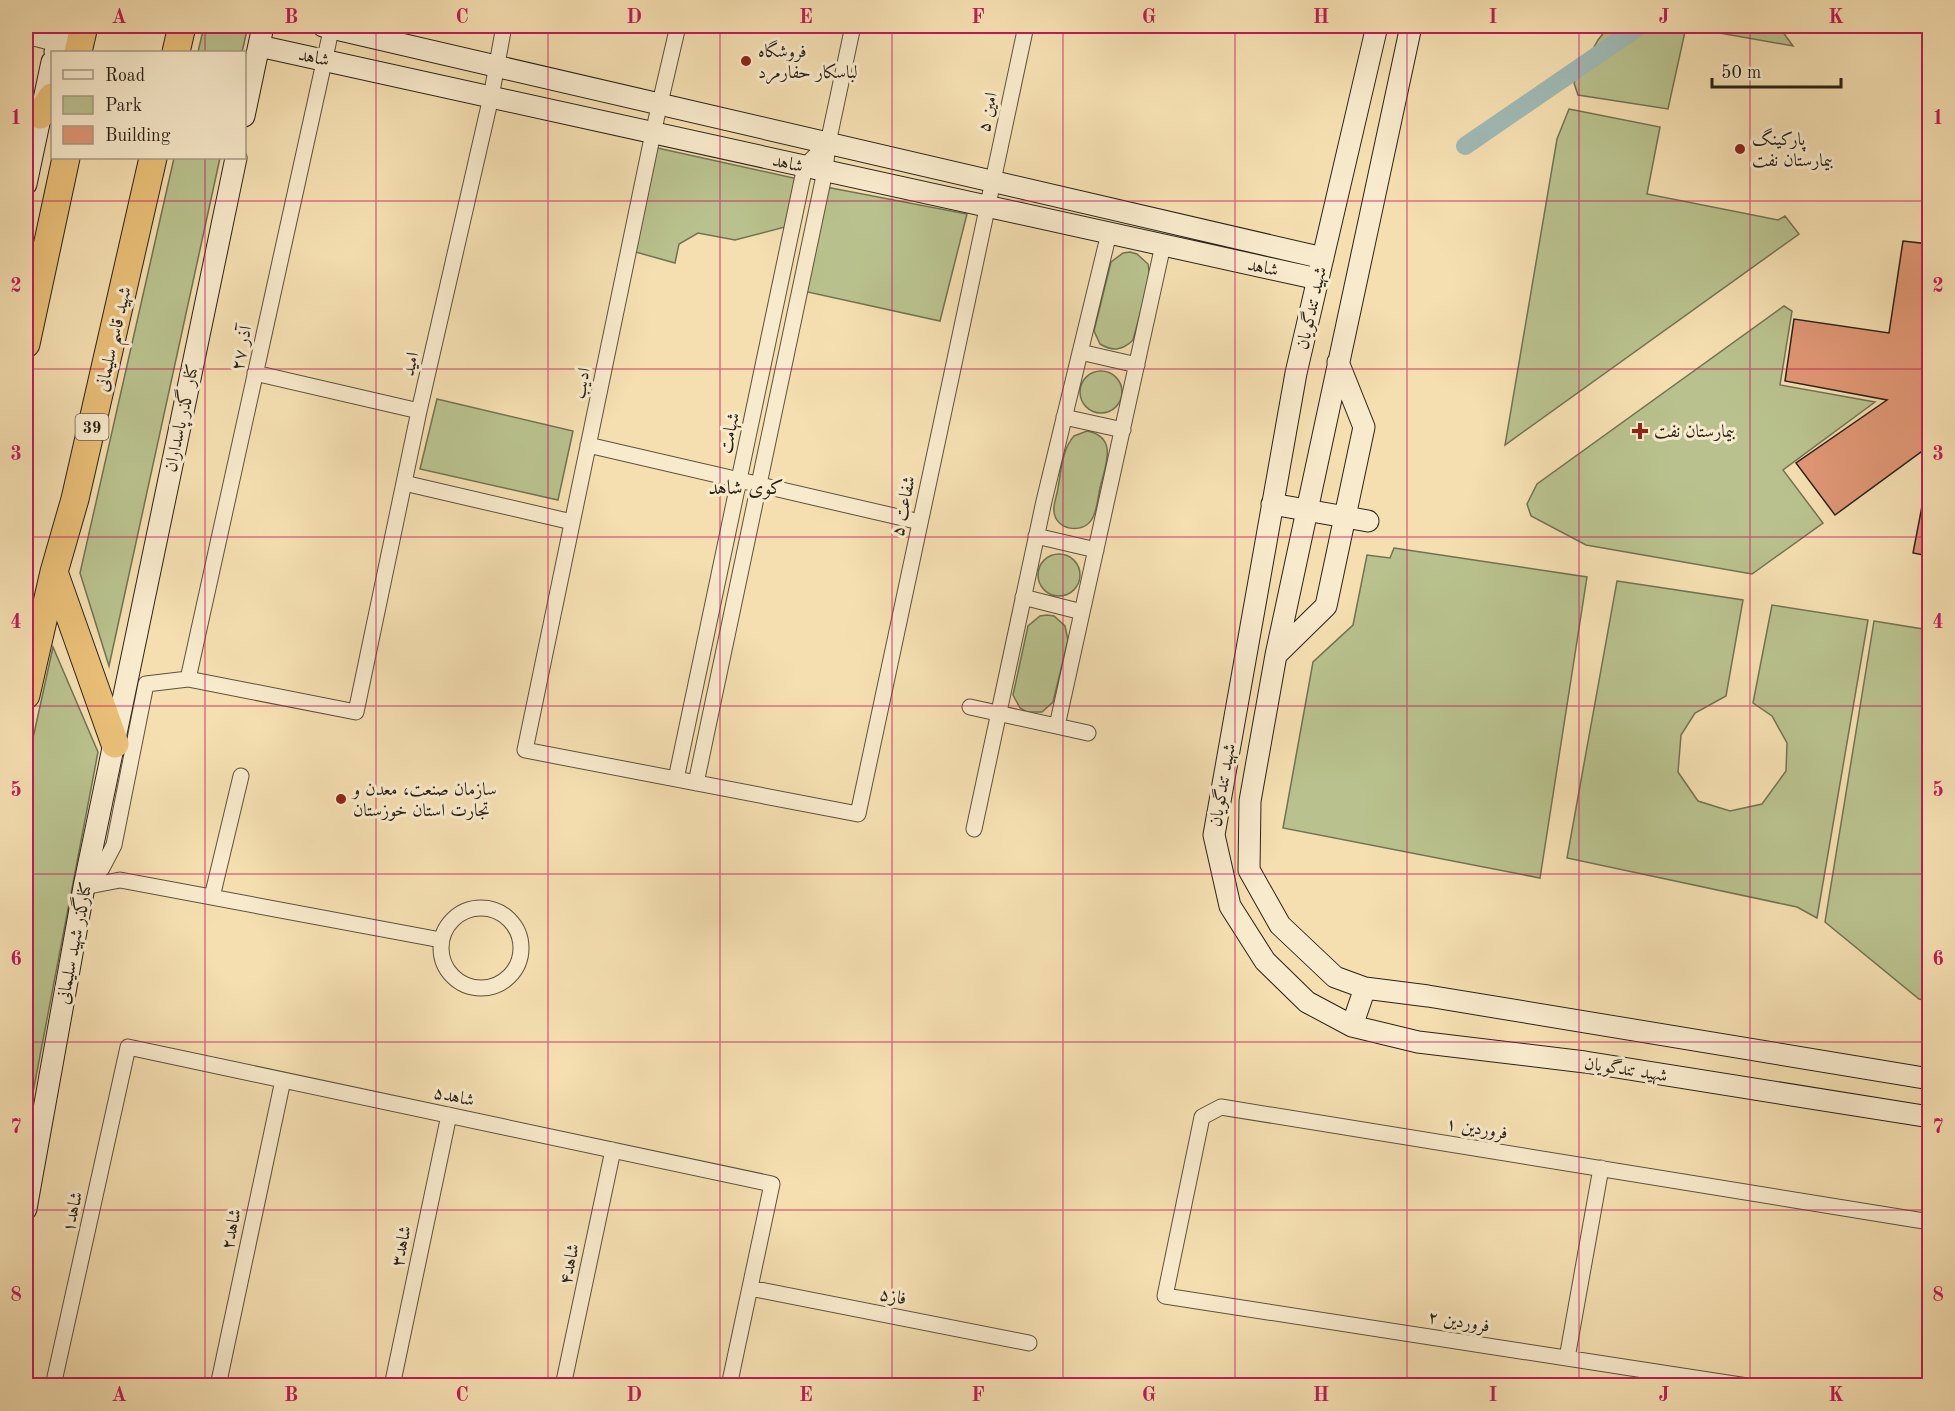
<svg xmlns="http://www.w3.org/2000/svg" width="1955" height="1411" viewBox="0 0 1955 1411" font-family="'Old Standard TT',Amiri,serif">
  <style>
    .green { fill: #b9c28e; stroke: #727253; stroke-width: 1.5 }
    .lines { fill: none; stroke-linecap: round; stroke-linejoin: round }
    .canal { stroke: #9fbab5; stroke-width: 18 }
    .building { fill: #e09775; stroke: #2a2218; stroke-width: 1.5 }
    .street-casing { stroke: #5d513e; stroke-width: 17 }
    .secondary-casing { stroke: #2a2218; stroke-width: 23 }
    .highway-casing { stroke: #2a2218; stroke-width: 29 }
    .street { stroke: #f8eacc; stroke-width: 15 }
    .secondary { stroke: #f8eacc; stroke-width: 21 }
    .highway { stroke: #eac078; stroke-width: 27 }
    .grid { fill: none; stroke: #c2185b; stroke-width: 1.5; stroke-opacity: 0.55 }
    .poi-dot { fill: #8f2418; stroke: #f8eacc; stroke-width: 2 }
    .labels { text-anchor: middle; stroke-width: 6; stroke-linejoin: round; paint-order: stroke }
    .shield { fill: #f8eacc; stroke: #685e4e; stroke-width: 1.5 }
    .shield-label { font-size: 16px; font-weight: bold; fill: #2a2218 }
    .poi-label { font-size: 18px; fill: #2a2218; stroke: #f8eacc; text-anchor: start }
    .street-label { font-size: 18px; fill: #2a2218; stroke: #f8eacc }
    .neighbourhood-label { font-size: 20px; fill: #2a2218; stroke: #f8eacc }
    .neatline { fill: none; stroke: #c2185b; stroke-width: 2 }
    .grid-label { font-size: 20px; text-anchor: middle; font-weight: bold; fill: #c2185b }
  </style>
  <rect width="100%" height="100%" fill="#f5dfb1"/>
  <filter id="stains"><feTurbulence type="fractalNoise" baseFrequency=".00333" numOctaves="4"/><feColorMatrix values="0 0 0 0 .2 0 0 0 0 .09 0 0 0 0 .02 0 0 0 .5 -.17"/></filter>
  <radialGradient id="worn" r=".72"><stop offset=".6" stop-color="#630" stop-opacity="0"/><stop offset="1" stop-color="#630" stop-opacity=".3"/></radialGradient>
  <path class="green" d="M204,26h44l-6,26h-44z
    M1609,26h173v5l11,15 -107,-19 -18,82 -90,-14 -4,-12 24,-43z
    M1569,109l91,18 -13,67 131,26 7,-4 14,18 -294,211 52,-306z
    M653,147l145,32 -9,47 -54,14 -37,-7 -19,11 -4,19 -43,-12z
    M174,158h46l-111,508 -29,-93z
    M826,187l141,27 -27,107 -137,-30z
    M1130,252l7,2 11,10 2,14 -17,62c-10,10 -20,12 -33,4l-6,-13 17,-69 12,-9z
    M1784,306l8,5 -12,74 95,17 -92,68 40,53 -71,51 -166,-29 -55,-29 -4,-12 10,-20z
    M1080 392a21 21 0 1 1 42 0a21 21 0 1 1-42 0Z
    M437,399l136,32 -15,69 -138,-31z
    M1087,431c32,6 18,35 13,57 -2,9 -3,23 -8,31 -9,16 -37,11 -38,-8 -1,-5 2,-13 3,-18 4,-18 4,-43 17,-57z
    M1394,548l193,29 -47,301 -257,-50 30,-166 40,-37 14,-70 23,3z
    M1038 575a21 21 0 1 1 42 0a21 21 0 1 1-42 0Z
    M1617,581l126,19 -17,96 -31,17 -14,22 -3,37 20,29 32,10 32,-7 24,-33 1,-28 -15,-27 -19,-13 19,-98 96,15 -51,298 -20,-11 -230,-49z
    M1047,615l7,1 11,10 3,14 -15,62 -11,10h-15l-7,-4 -7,-13 15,-69 12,-10z
    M1874,621l55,9v371l-10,-2 -94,-77z
    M53,647l45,105 -72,377v-359z"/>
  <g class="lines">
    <path class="canal" d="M1465,146l175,-120"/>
  </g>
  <path class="building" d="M1903,241l26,3v202l-94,69 -39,-52 91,-63 -102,-19 9,-62 95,14z
    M1923,501h6v55l-16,-3z"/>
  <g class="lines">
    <defs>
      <path id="street" d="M678,26l-25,107 -128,617 333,64 168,-788
        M26,36l31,8
        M1080,352l57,13
        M255,373l164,38
        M1064,417l59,13
        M588,445l332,77
        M404,483l168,39
        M1036,536l60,14
        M1023,597l59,15
        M188,679l144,-653
        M970,707l118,26
        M1057,726l106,-481
        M676,779l129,-613 23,-23
        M696,783l129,-612 3,-28 25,-117
        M974,829l70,-328 65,-268
        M84,887l36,-7 321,60
        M85,887l17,-19 12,-23 32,-161 42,-5 168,33 63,-301 72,-314 13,-71
        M212,897l29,-121
        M441 948a40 40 0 1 1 80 0a40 40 0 1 1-80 0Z
        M750,1288l279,55
        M1567,1358l34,-190
        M53,1386l75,-339 644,137 -43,202
        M218,1386l65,-306
        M392,1386l57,-271
        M563,1386l50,-236
        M1747,1386l-582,-90 37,-179 19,-10 709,115"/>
      <path id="secondary" d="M323,26l1000,232
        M1377,26l-81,347 -82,462 16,71 35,55 42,41 45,24 66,16 167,20 345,55
        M1411,26l-135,629 -26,146 -1,69 31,55 55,52 30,11 63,8 502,83
        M259,46l1059,233
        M55,52l6,-26
        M244,116l19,-90
        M26,184l26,-122
        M1272,504l96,17
        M1276,655l50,-49 38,-179 -26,-65
        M1352,1026l13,-38
        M26,1209l58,-322 152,-729"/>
      <path id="highway" d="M78,52l6,-26
        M176,52l6,-26
        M40,115l12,-18
        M26,344l40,-186
        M54,572l61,172
        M26,695l28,-123 21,-73 78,-341"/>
    </defs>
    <use href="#street" class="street-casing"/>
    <use href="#secondary" class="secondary-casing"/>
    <use href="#highway" class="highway-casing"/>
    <use href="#street" class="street"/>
    <use href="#secondary" class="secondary"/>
    <use href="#highway" class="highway"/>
  </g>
  <path class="grid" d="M205,26v26M376,26v1360M548,26v1360M720,26v1360M892,26v1360M1063,26v1360M1235,26v1360M1407,26v1360M1579,26v1360M1750,26v1360M205,158v1228M26,201h1904M26,369h1904M26,537h1904M26,706h1904M26,874h1904M26,1042h1904M26,1210h1904"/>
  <g class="poi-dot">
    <circle cx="746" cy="61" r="6"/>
    <circle cx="1740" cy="149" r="6"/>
    <path d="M1637 422h6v6h6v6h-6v6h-6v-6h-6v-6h6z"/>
    <circle cx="341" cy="799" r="6"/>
  </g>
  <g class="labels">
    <rect class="shield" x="75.5" y="414" width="33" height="26" rx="4.5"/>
    <g class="shield-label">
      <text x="92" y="433">39</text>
    </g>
    <g class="poi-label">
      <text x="758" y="57">فروشگاه<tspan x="758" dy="21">لباسکار حفارمرد</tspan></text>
      <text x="1752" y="145">پارکینگ<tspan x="1752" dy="21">بیمارستان نفت</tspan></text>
      <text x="1654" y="437">بیمارستان نفت</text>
      <text x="353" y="795">سازمان صنعت، معدن و<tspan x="353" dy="21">تجارت استان خوزستان</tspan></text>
    </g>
    <g class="street-label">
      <text transform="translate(314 57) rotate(12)" y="6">شاهد</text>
      <text transform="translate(987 112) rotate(-78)" y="6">امین ۵</text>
      <text transform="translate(788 163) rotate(13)" y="6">شاهد</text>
      <text transform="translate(1263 267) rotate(12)" y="6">شاهد</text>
      <text transform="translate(1311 308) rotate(-77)" y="6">شهید تندگویان</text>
      <text transform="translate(113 339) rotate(-77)" y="6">شهید قاسم سلیمانی</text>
      <text transform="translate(241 348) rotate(-78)" y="6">آذر ۲۷</text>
      <text transform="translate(410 364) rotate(-77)" y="6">امید</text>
      <text transform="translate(581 383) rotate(-78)" y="6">ادیب</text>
      <text transform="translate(181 418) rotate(-78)" y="6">کنار گذر پاسداران</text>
      <text transform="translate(729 433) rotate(-78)" y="6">شهامت</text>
      <text transform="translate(903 506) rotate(-78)" y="6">شفاعت ۵</text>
      <text transform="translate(1222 785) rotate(-80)" y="6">شهید تندگویان</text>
      <text transform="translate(74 943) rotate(-79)" y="6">کنارگذر شهید سلیمانی</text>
      <text transform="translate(1626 1069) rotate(9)" y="6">شهید تندگویان</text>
      <text transform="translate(454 1096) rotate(12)" y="6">شاهد۵</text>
      <text transform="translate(1477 1128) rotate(9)" y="6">فروردین ۱</text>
      <text transform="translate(72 1212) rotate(-77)" y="6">شاهد۱</text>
      <text transform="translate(231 1229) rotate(-78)" y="6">شاهد۲</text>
      <text transform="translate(401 1246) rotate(-78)" y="6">شاهد۳</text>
      <text transform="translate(569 1264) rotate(-78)" y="6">شاهد۴</text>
      <text transform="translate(893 1296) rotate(11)" y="6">فاز۵</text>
      <text transform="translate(1459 1321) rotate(9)" y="6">فروردین ۲</text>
    </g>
    <g class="neighbourhood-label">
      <text x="746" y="494">کوی شاهد</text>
    </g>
  </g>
  <rect width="1955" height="1411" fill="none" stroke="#f5dfb1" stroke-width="66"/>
  <rect x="51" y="51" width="195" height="108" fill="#f8eacc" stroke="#a69a84" stroke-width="1.5"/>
  <rect x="63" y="70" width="30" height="9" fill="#f8eacc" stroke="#a69a84" stroke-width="1.5"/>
  <text x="105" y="81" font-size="18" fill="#2a2218">Road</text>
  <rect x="63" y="96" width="30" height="18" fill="#b9c28e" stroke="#a69a84" stroke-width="1.5"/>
  <text x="105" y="111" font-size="18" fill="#2a2218">Park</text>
  <rect x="63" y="126" width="30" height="18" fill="#e09775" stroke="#a69a84" stroke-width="1.5"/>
  <text x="105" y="141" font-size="18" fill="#2a2218">Building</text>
  <path d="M1712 78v9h129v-9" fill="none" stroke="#2a2218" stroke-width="3"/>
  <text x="1721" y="78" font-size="18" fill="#2a2218" stroke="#f8eacc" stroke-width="4.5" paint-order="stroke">50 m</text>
  <rect x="33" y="33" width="1889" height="1345" class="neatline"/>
  <g class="grid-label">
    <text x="119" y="23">A</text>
    <text x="291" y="23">B</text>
    <text x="462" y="23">C</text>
    <text x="634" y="23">D</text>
    <text x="806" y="23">E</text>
    <text x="978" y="23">F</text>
    <text x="1149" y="23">G</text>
    <text x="1321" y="23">H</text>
    <text x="1493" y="23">I</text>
    <text x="1664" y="23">J</text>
    <text x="1836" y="23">K</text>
    <text x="16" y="124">1</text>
    <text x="1938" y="124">1</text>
    <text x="16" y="292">2</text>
    <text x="1938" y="292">2</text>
    <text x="16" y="460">3</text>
    <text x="1938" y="460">3</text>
    <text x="16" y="628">4</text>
    <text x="1938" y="628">4</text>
    <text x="16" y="796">5</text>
    <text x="1938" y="796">5</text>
    <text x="16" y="965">6</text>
    <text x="1938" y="965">6</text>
    <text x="16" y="1133">7</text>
    <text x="1938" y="1133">7</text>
    <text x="16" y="1301">8</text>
    <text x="1938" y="1301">8</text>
    <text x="119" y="1401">A</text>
    <text x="291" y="1401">B</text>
    <text x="462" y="1401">C</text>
    <text x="634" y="1401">D</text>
    <text x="806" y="1401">E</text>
    <text x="978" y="1401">F</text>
    <text x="1149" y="1401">G</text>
    <text x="1321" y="1401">H</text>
    <text x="1493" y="1401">I</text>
    <text x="1664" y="1401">J</text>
    <text x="1836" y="1401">K</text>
  </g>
  <rect width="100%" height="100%" filter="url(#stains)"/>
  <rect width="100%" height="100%" fill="url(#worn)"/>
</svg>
